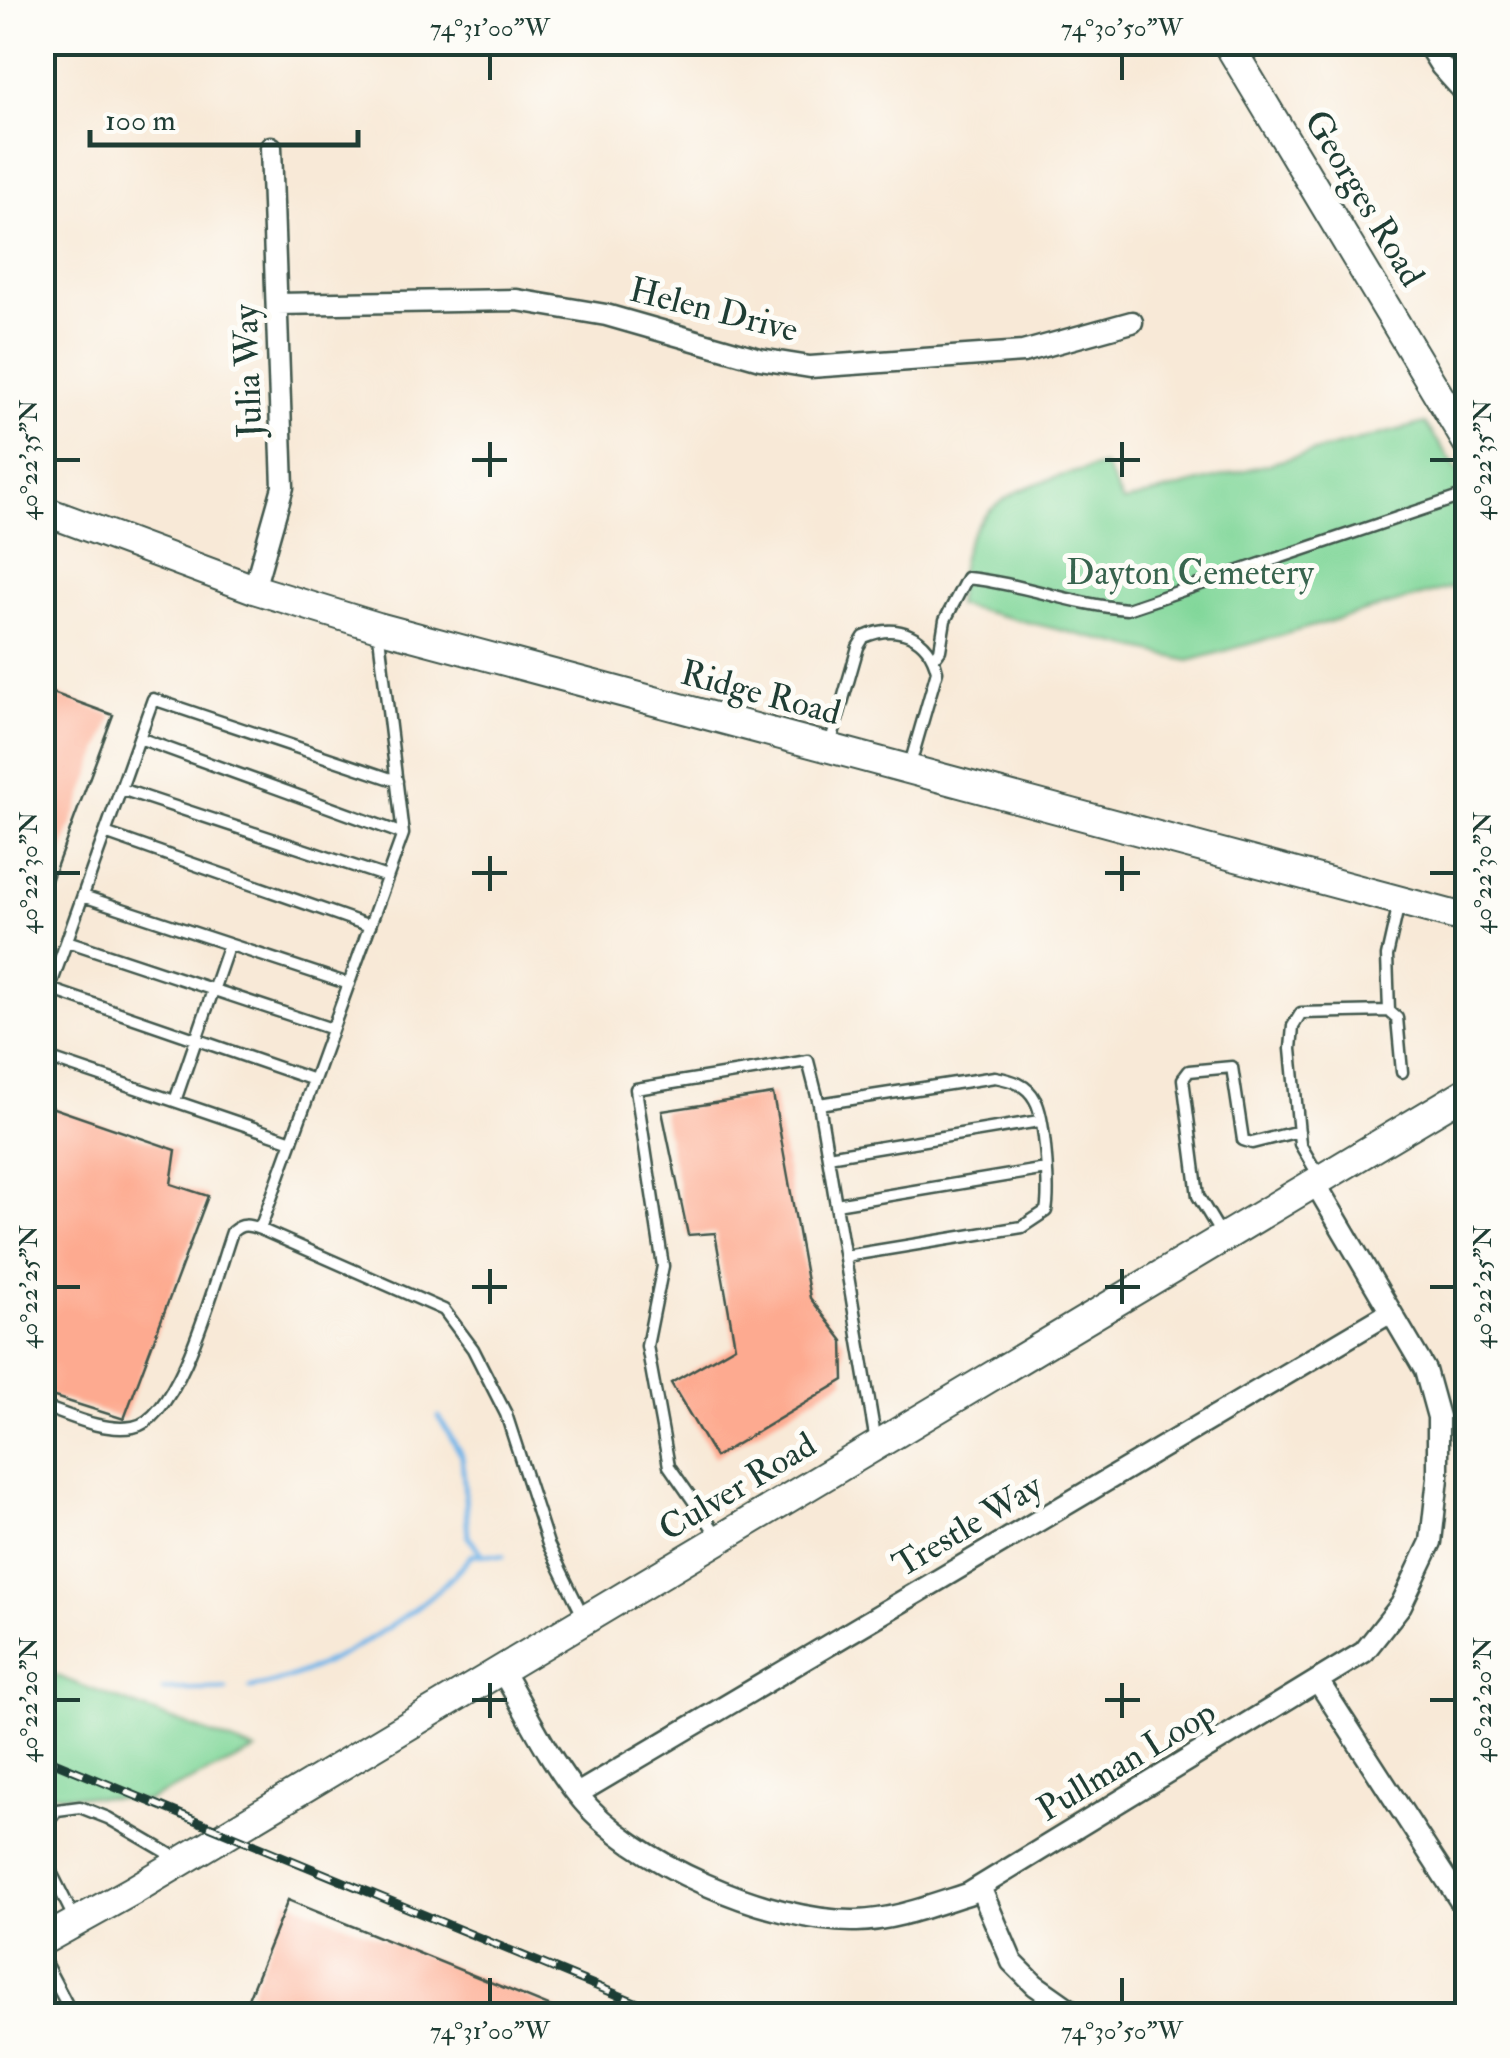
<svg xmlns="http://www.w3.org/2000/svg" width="1510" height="2058" viewBox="0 0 1510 2058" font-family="'IM FELL Double Pica',serif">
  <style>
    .green { fill: #81d79a; stroke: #508a67; stroke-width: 2.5 }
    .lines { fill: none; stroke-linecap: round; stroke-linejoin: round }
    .stream { stroke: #72b5e8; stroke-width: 5 }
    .building { fill: #fdaa90 }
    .lane-casing { stroke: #40574c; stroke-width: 15 }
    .street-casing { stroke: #40574c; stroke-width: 25 }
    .secondary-casing { stroke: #40574c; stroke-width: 32 }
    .lane { stroke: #fff; stroke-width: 10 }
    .street { stroke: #fff; stroke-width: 20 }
    .secondary { stroke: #fff; stroke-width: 28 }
    .rail-casing { stroke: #1f3d34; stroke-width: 9 }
    .rail { stroke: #fdfcf7; stroke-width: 5; stroke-dasharray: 15; stroke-linecap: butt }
    .ticks { fill: none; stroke: #1f3d34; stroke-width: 4 }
    .labels { text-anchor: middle; stroke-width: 10; stroke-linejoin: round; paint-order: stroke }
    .street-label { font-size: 35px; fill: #1f3d34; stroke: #fdfcf7 }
    .park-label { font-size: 35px; fill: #38644e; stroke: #fdfcf7 }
    .neatline { fill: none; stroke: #1f3d34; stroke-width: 4 }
    .ticks-label { font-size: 25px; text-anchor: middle; fill: #1f3d34 }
  </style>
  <rect width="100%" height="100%" fill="#fdfcf7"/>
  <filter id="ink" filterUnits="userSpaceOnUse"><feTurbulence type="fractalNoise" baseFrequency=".01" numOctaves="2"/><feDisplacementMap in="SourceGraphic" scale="20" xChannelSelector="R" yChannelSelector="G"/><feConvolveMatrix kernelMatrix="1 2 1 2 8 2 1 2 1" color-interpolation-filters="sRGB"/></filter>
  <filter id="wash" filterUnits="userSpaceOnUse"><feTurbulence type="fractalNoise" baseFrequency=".0048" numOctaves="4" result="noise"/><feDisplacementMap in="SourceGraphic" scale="40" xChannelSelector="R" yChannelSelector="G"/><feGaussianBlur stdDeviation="2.25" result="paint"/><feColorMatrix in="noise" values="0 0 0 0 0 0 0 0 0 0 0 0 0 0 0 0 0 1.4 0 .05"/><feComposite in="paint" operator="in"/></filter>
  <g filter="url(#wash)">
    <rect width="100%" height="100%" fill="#f8e9d7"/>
    <path class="green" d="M1425,423l42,61v99l-278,78 -233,-56c3,-20 4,-44 11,-62 25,-56 84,-64 137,-78l19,37z
      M42,1672l1,-1 213,80 -109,50 -104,-8z"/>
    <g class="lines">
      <path class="stream" d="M439,1417l23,39 6,81 13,15
        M250,1688c67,-9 183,-80 222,-134l31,2
        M163,1690l63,-1"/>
    </g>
    <g id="blocks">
      <path class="building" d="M42,689l71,26 -69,185 -2,-1z
        M773,1094l37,204 33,43 1,39 -129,77 -44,-74 64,-37 -20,-113 -27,2 -26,-124z
        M42,1104l134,46 -5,34 37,12 -84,223 -82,-26z
        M288,1900l283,115v1h-330z"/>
    </g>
  </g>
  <g filter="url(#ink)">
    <use href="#blocks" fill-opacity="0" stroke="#40574c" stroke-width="2.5"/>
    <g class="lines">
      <defs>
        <path id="lane" d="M934,658l6,-8 5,-30 22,-42c55,5 105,27 160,31l341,-115
          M139,738l264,96
          M829,748l29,-101 6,-10c33,-15 65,-1 73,34l-28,97
          M121,789l266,88
          M105,833l265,93
          M83,896l266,88
          M67,941l265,88
          M50,989l264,91
          M42,1010l111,-311 244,82
          M1389,1011l-2,-55 12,-53
          M42,1056l250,85
          M175,1101l54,-157
          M819,1104l176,-27c16,3 32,7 40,23 10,16 15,92 11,111l-24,16 -177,29
          M828,1156l211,-35
          M1320,1178l-20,-34 -9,-95 2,-23 8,-13 88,-2 8,7 5,54
          M836,1204l210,-35
          M260,1229l143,-395 -25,-206
          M1221,1234l-23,-38 -15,-117 6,-8 43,-4 11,73 9,3 47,-12
          M42,1406c29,10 60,26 91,21 47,-7 84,-153 99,-195 10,-9 16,-7 28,-3l184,81 29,39 33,65 42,130 37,76
          M720,1539l-51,-73 -22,-120 16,-80 -27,-177 172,-28 11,43 57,338
          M43,1864h4l29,58
          M47,1864v-40l10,-14 23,-3 28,11 72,42
          M42,1957l31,59"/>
        <path id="street" d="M1426,42l15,24 27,30
          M277,304l240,-4 89,15 154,44 50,8 213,-15 109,-30
          M254,589l29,-102 -12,-340
          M502,1671c24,40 46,87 76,124 53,68 193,128 279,126 38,-1 75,-16 111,-27l396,-242 37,-47 30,-63 7,-64v-61l-13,-47 -110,-187
          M1318,1681l150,232
          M577,1794l814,-482
          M980,1887l32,75 23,23 44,31"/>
        <path id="secondary" d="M1227,42l241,402
          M42,510l212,79 124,38 1090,292
          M42,1941l90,-50 1336,-800"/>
      </defs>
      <use href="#lane" class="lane-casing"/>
      <use href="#street" class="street-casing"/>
      <use href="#secondary" class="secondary-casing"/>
      <use href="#lane" class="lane"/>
      <use href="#street" class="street"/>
      <use href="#secondary" class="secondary"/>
      <defs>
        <path id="rail" d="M42,1757l627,259"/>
      </defs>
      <use href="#rail" class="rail-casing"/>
      <use href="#rail" class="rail"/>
    </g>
  </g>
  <path class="ticks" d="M490,55v25M1122,55v25M490,442v35M1122,442v35M55,460h25M472,460h35M1105,460h35M1430,460h25M490,856v35M1122,856v35M55,873h25M472,873h35M1105,873h35M1430,873h25M490,1269v35M1122,1269v35M55,1287h25M472,1287h35M1105,1287h35M1430,1287h25M490,1683v35M1122,1683v35M55,1700h25M472,1700h35M1105,1700h35M1430,1700h25M490,1978v25M1122,1978v25"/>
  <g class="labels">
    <g class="street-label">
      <text transform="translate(1365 198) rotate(59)" y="12">Georges Road</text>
      <text transform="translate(714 309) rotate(14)" y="12">Helen Drive</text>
      <text transform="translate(247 371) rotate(-92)" y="12">Julia Way</text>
      <text transform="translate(761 692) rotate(15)" y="12">Ridge Road</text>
      <text transform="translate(737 1486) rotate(-31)" y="12">Culver Road</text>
      <text transform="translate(967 1525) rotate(-31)" y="12">Trestle Way</text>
      <text transform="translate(1126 1760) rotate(-31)" y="12">Pullman Loop</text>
    </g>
    <g class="park-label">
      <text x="1190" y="584">Dayton Cemetery</text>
    </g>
  </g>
  <rect width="1510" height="2058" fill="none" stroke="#fdfcf7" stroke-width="110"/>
  <path d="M90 130v15h268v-15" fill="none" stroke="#1f3d34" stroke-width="5"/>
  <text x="105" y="130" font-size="30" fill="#1f3d34" stroke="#fdfcf7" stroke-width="8" paint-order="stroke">100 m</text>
  <rect x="55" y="55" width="1400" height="1948" class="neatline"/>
  <g class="ticks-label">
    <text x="490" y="36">74°31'00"W</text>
    <text x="1122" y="36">74°30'50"W</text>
    <text transform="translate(28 460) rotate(-90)" y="9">40°22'35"N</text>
    <text transform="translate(1482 460) rotate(-90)" y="9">40°22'35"N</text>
    <text transform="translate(28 873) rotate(-90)" y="9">40°22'30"N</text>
    <text transform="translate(1482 873) rotate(-90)" y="9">40°22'30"N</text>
    <text transform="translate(28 1287) rotate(-90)" y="9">40°22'25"N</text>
    <text transform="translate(1482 1287) rotate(-90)" y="9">40°22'25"N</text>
    <text transform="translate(28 1700) rotate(-90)" y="9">40°22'20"N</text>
    <text transform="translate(1482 1700) rotate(-90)" y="9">40°22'20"N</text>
    <text x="490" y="2039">74°31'00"W</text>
    <text x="1122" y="2039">74°30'50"W</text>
  </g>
</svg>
